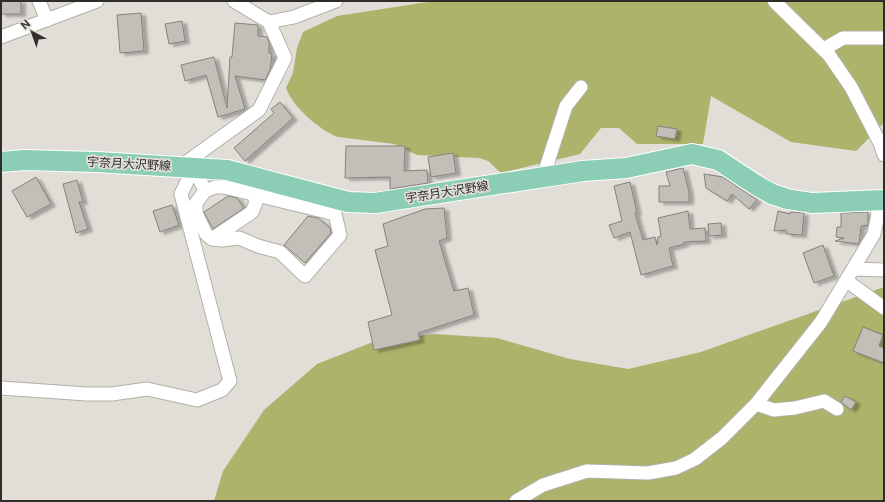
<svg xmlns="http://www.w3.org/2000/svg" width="885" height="502" viewBox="0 0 885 502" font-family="Manrope,'Noto Sans JP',sans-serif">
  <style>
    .green { fill: #aeb36b }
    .building { fill: #c1bfb8; stroke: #84827c; filter: url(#shadow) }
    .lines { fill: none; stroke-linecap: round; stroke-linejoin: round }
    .street-casing { stroke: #b2b0a9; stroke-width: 15 }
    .primary-casing { stroke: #fff; stroke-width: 22 }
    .street { stroke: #fff; stroke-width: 13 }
    .primary { stroke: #8bceb5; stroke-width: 20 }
    .labels { text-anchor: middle; stroke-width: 3.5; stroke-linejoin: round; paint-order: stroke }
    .street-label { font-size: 12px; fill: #2e2d2a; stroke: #e1ded7 }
  </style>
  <defs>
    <filter id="shadow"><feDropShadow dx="4.5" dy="2.5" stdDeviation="1" flood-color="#0004"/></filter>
  </defs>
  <rect width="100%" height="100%" fill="#e1ded7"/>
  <path class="green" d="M434,1h450v122l-28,28 -65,-9 -80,-46 -8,48h-66l-18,-16h-18l-21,26 -79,19 -13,-12 -9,-3 -62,-3 -23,-11 -56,-7c-18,-6 -46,-31 -52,-49l7,-15 4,-25 6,-16 34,-16z
    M884,287v214h-670l9,-30 41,-61 53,-46 61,-24 57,-6 62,4 73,21 58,10 73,-17z"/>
  <path class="building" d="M1,1h20v13h-20z
    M141,13l3,38 -24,2 -3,-38z
    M182,21l3,20 -16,3 -4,-20z
    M235,23l23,2v11l9,1 2,6v10l3,1 -2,16 -5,10 -30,-4 10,33 -27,8 -12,-42 -21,6 -4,-16 33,-8 13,51 3,-51h2z
    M280,102l13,16 -48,43 -11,-13 40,-35 -3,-4z
    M658,126l19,3 -2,10 -19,-3z
    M346,146h59l-1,25 23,-1 1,13 -38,6v-12l-45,1z
    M453,153l3,20 -25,4 -3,-20z
    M683,168l6,24v10h-30v-16h11l-4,-14z
    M704,174l19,3 34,23 -8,9 -17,-15 -5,7 -21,-13z
    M36,177l15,27 -24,13 -15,-26z
    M77,180l6,22h-4l9,27 -12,4 -13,-49z
    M630,182l7,31h-2l8,27 12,-3 2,8 1,-8 3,-1 -3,-18 30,-7 2,18 15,-1 1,13 -22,1v2l-15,4 4,18 -32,9 -11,-43 -16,6 -5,-13 13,-4 -8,-35z
    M228,196l9,2 7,10 -31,21 -9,-17z
    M172,205l7,20 -19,7 -7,-21z
    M444,208l3,30 -8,3 15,50 14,-3 6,27 -56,18 2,7 -46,10 -6,-28 24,-7 -17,-65 13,-4 -5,-22 42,-15z
    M778,211l12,3v-2l14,1 -2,22 -15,-1 -1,-4 -12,1z
    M868,212v13l-7,1 -2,18 -24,-3 9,-3 -8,-1 1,-10h4v-14z
    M308,216l10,2 12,10 1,5 -26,30 -21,-18z
    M721,223l1,12 -13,1 -1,-12z
    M823,245l11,31 -20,7 -11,-30z
    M863,327l20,8 -4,11 5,2v15l-31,-12z
    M845,396l11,6 -5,8 -10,-8z"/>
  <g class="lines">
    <defs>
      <path id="street" d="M39,1l8,19
        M774,1l55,54 22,32 29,56 4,12
        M269,22l25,-5 42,-16
        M1,37l96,-36
        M824,49l19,-11h41
        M181,166l78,-56 26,-52 -16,-36 -35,-21
        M194,167l11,24 -9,12v10l10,21 6,5 10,1 17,-2 19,8 22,6 25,24 35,-41 -5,-21 -111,-27h-9l-10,4
        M543,177l23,-71 15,-19
        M212,239l40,-27 4,-10 -3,-9
        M853,269l31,1
        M847,281l37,27
        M1,388l86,6h25l35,-5 50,11 25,-10 8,-9 -49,-187 13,-27
        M756,404l18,6 21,-2 29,-7 13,8
        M516,501l27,-16 44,-14 61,2 28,-5 19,-9 27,-21 34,-34 65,-82 53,-88 4,-20 -3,-13"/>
      <path id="primary" d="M1,162l23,-2 73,2 130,8 121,32 27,1 208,-32 43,-3 66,-14 26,6 38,25 16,9 15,5 25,4 72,-3"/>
    </defs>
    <use href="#street" class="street-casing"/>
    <use href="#primary" class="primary-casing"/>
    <use href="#street" class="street"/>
    <use href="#primary" class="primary"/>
  </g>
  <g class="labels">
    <g class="street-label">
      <text transform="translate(129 164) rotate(3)" y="4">宇奈月大沢野線</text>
      <text transform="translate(447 192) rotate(-9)" y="4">宇奈月大沢野線</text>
    </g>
  </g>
  <rect width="885" height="502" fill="none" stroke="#2e2d2a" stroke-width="4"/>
  <g transform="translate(32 32) rotate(319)" stroke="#e1ded7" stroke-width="3" paint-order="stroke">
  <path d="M0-3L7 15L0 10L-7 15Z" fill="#2e2d2a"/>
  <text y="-6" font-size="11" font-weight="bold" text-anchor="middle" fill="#2e2d2a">N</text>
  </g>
</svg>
